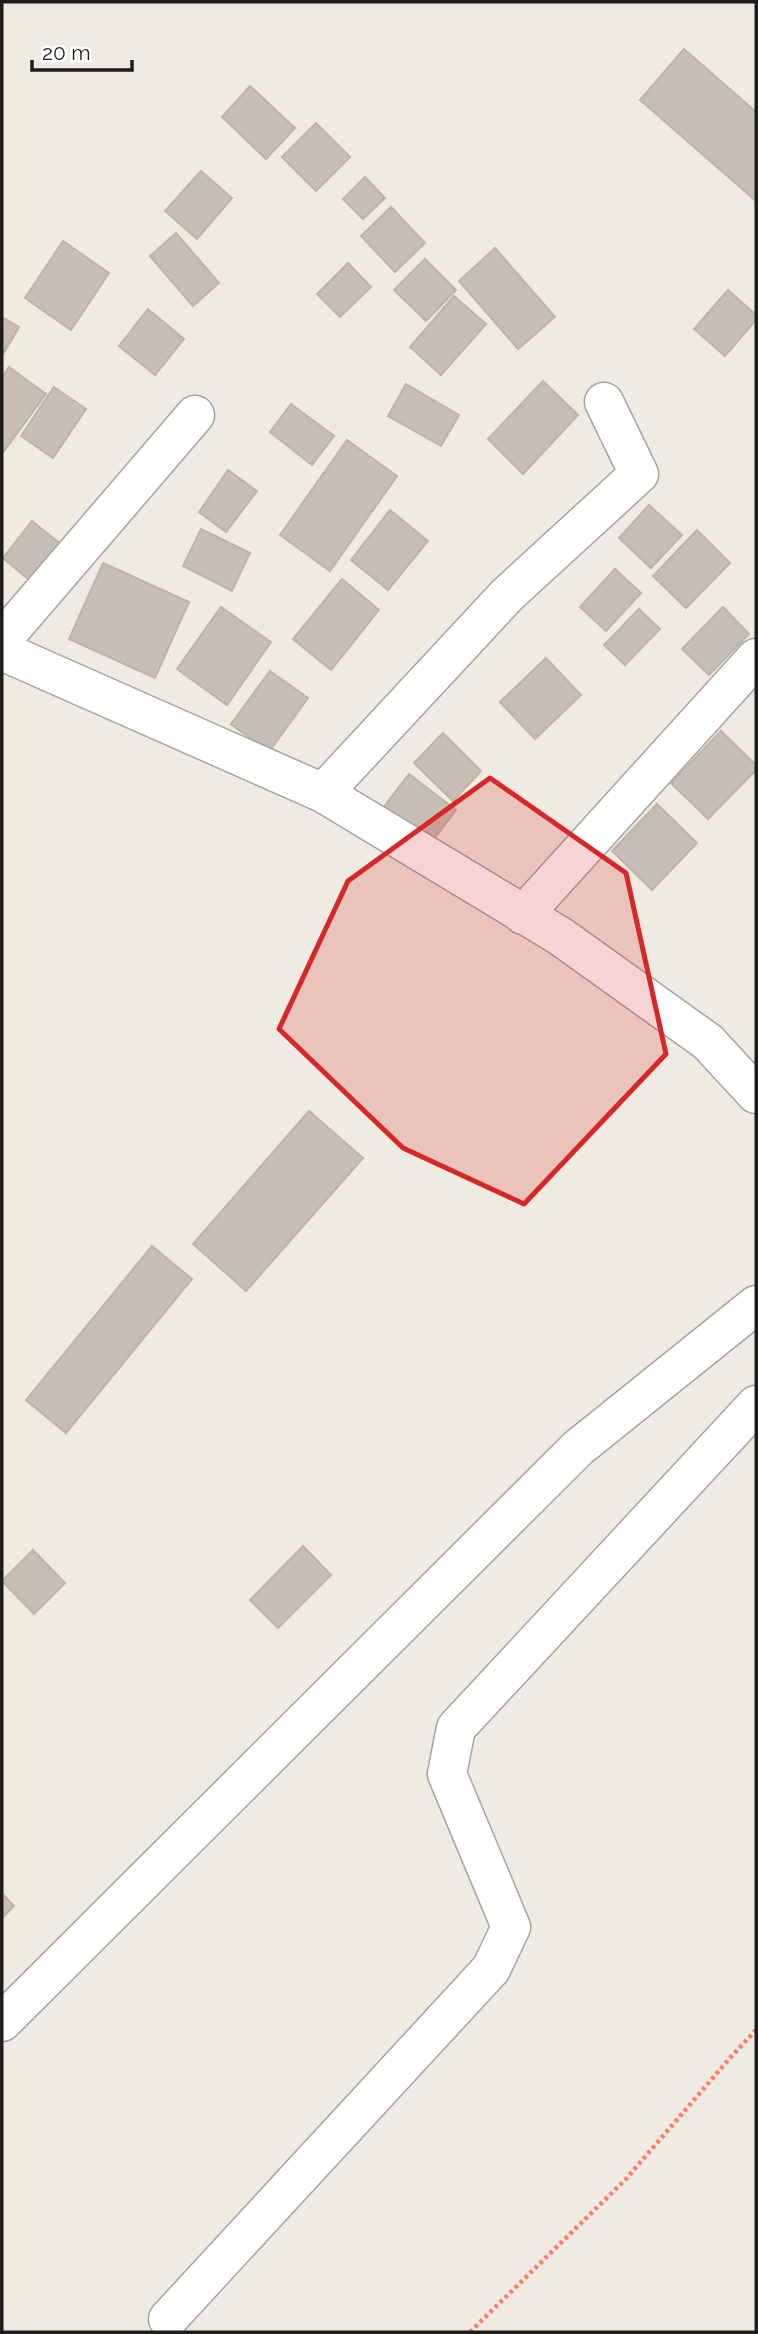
<svg xmlns="http://www.w3.org/2000/svg" width="758" height="2334" viewBox="0 0 758 2334" font-family="Raleway,sans-serif">
  <style>
    .building { fill: #c7beb5; stroke: #c2b3a3; stroke-width: 2 }
    .lines { fill: none; stroke-linecap: round; stroke-linejoin: round }
    .minor-casing { stroke: #a4a4a4; stroke-width: 41 }
    .path { stroke: #ff7d63; stroke-width: 4.5; stroke-dasharray: 3.5 3.5; stroke-linecap: butt }
    .minor { stroke: #fff; stroke-width: 38 }
    .marked { fill: #d62828; fill-opacity: 0.2; stroke: #d62828; stroke-width: 5; stroke-linejoin: round }
  </style>
  <rect width="100%" height="100%" fill="#efebe2"/>
  <path class="building" d="M684,49l72,63v89l-116,-101z
    M250,86l45,42 -29,31 -44,-42z
    M316,123l34,34 -34,34 -34,-34z
    M201,171l31,27 -35,41 -32,-28z
    M365,177l20,21 -22,21 -20,-20z
    M391,207l34,36 -30,29 -34,-36z
    M176,233l43,50 -26,23 -43,-50z
    M63,241l46,32 -38,57 -46,-32z
    M495,248l60,69 -37,32 -59,-68z
    M425,259l31,31 -30,31 -32,-31z
    M348,263l23,24 -31,30 -23,-23z
    M728,290l28,25v5l-31,36 -31,-27z
    M454,296l32,28 -45,51 -31,-28z
    M148,309l36,30 -29,36 -36,-29z
    M2,317l17,10 -17,29z
    M9,367l37,27 -44,60v-77z
    M543,381l35,34 -55,59 -35,-35z
    M406,384l53,31 -18,31 -53,-30z
    M54,387l32,22 -33,49 -32,-22z
    M291,404l43,32 -22,29 -42,-33z
    M347,440l50,36 -67,95 -50,-36z
    M228,470l29,21 -31,41 -27,-20z
    M649,505l33,30 -31,33 -32,-30z
    M390,510l38,31 -40,49 -37,-30z
    M32,521l31,25 -30,37 -30,-25z
    M201,529l49,24 -18,38 -49,-25z
    M697,530l33,33 -44,45 -33,-32z
    M103,563l86,39 -34,76 -86,-39z
    M615,569l26,24 -35,38 -26,-24z
    M342,579l37,31 -48,60 -38,-31z
    M221,607l50,35 -44,63 -50,-36z
    M723,607l26,27 -40,41 -27,-26z
    M639,609l21,20 -35,36 -21,-20z
    M546,658l35,37 -46,44 -35,-37z
    M270,671l38,27 -39,54 -38,-28z
    M721,731l35,34v5l-48,49 -37,-36z
    M443,733l38,38 -28,30 -39,-38z
    M409,774l47,36 -26,34 -47,-36z
    M657,804l40,39 -45,47 -40,-39z
    M309,1111l54,47 -117,133 -53,-47z
    M152,1246l40,33 -126,154 -40,-33z
    M303,1546l28,29 -53,53 -28,-28z
    M33,1550l32,33 -31,31 -32,-33z
    M2,1893l12,13 -12,12z"/>
  <g class="lines">
    <defs>
      <path id="minor" d="M2,640l193,-225
        M2,651l321,142 237,143 148,106 48,52
        M323,793l184,-198 132,-121 -35,-72
        M523,915l233,-257
        M2,2022l576,-574 178,-143
        M168,2319l323,-350 20,-42 -64,-153 9,-46 300,-323"/>
    </defs>
    <use href="#minor" class="minor-casing"/>
    <path class="path" d="M470,2332l156,-153 103,-120 27,-29"/>
    <use href="#minor" class="minor"/>
  </g>
  <path class="marked" d="M490,778l136,95 40,181 -142,150 -121,-56 -124,-119 69,-148z"/>
  <rect width="758" height="2334" fill="none" stroke="#1d1d1d" stroke-width="7"/>
  <path d="M32 60v10h100v-10" fill="none" stroke="#1d1d1d" stroke-width="3.5"/>
  <text x="42" y="60" font-size="21" fill="#1d1d1d" stroke="#ffffff" stroke-width="5" paint-order="stroke">20 m</text>
</svg>
